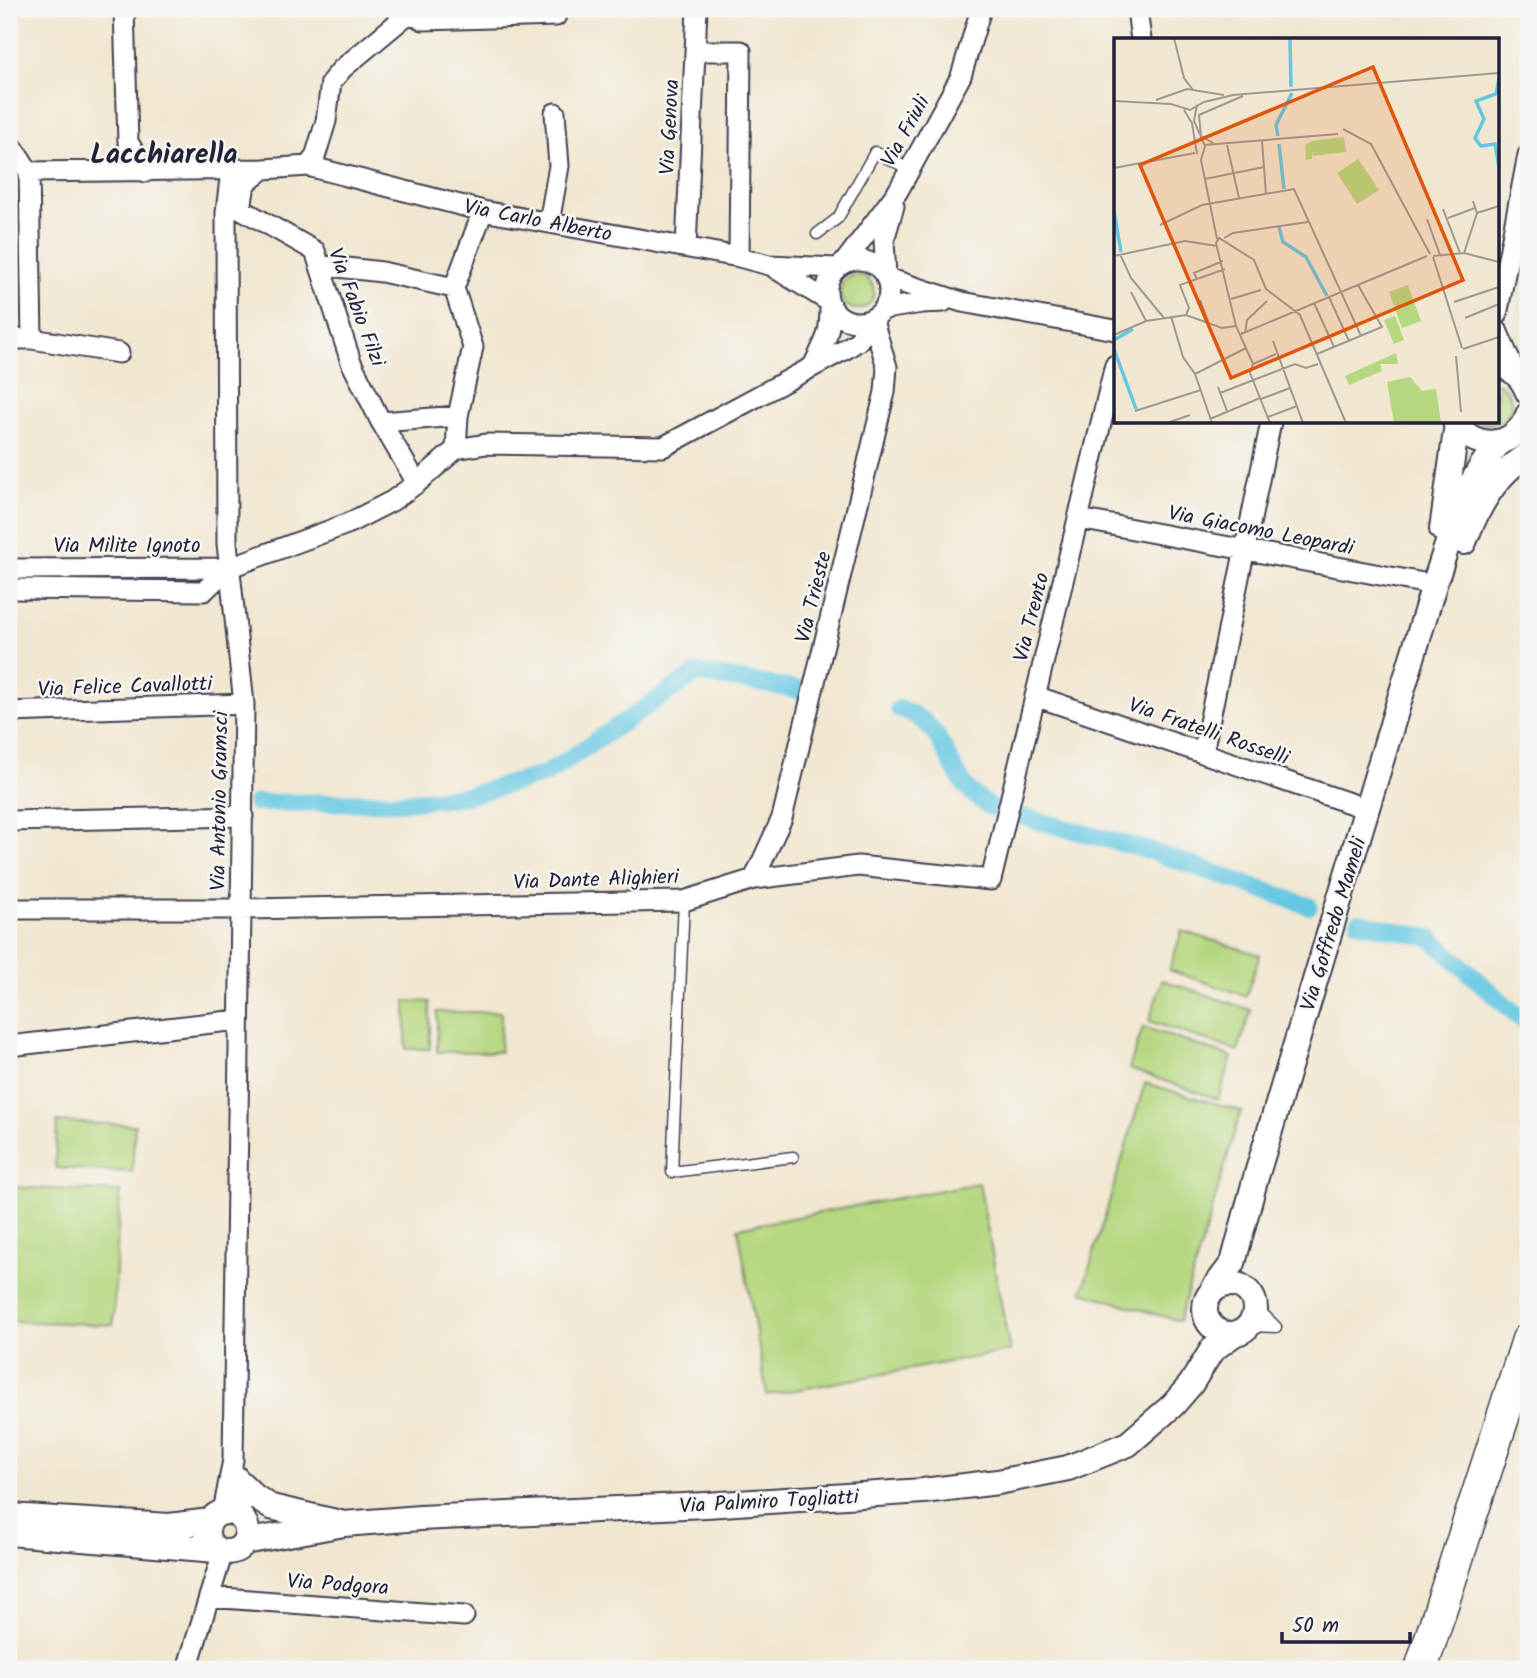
<svg xmlns="http://www.w3.org/2000/svg" width="1537" height="1678" viewBox="0 0 1537 1678" font-family="Kalam,sans-serif">
  <style>
    .built { fill: #deddbb }
    .grass { fill: #b5d77f; stroke: #6c7c5d; stroke-width: 2 }
    .lines { fill: none; stroke-linecap: round; stroke-linejoin: round }
    .canal { stroke: #64c7e2; stroke-width: 18 }
    .service-casing { stroke: #413f51; stroke-width: 13 }
    .minor-casing { stroke: #413f51; stroke-width: 23 }
    .tertiary-casing { stroke: #413f51; stroke-width: 28 }
    .primary-casing { stroke: #413f51; stroke-width: 35 }
    .service { stroke: #fff; stroke-width: 10 }
    .minor { stroke: #fff; stroke-width: 19 }
    .tertiary { stroke: #fff; stroke-width: 24 }
    .primary { stroke: #fff; stroke-width: 32 }
    .labels { text-anchor: middle; stroke-width: 5; stroke-linejoin: round; paint-order: stroke }
    .street-label { font-size: 21px; fill: #22223b; stroke: #f6f6f2 }
    .district-label { font-size: 28px; font-weight: bold; fill: #22223b; stroke: #f6f6f2 }
    .inset-river { fill: none; stroke: #64c7e2; stroke-width: 3.5 }
    .inset-road { fill: none; stroke: #9e9894; stroke-width: 2 }
    .view { fill: #de560e; fill-opacity: 0.15; stroke: #de560e; stroke-width: 3.5 }
    .inset-edge { fill: none; stroke: #22223b; stroke-width: 3.5 }
  </style>
  <rect width="100%" height="100%" fill="#f6f6f2"/>
  <filter id="ink" filterUnits="userSpaceOnUse"><feTurbulence type="fractalNoise" baseFrequency=".0143" numOctaves="2"/><feDisplacementMap in="SourceGraphic" scale="14" xChannelSelector="R" yChannelSelector="G"/><feConvolveMatrix kernelMatrix="1 2 1 2 8 2 1 2 1" color-interpolation-filters="sRGB"/></filter>
  <filter id="wash" filterUnits="userSpaceOnUse"><feTurbulence type="fractalNoise" baseFrequency=".00686" numOctaves="4" result="noise"/><feDisplacementMap in="SourceGraphic" scale="28" xChannelSelector="R" yChannelSelector="G"/><feGaussianBlur stdDeviation="1.57" result="paint"/><feColorMatrix in="noise" values="0 0 0 0 0 0 0 0 0 0 0 0 0 0 0 0 0 1.4 0 .05"/><feComposite in="paint" operator="in"/></filter>
  <g filter="url(#wash)">
    <rect width="100%" height="100%" fill="#f1e6cf"/>
    <path class="built" d="M1528,242v126l-12,-21 -3,-23z"/>
    <path class="grass" d="M840 292a17 17 0 1 1 34 0a17 17 0 1 1-34 0Z
      M1497,383c17,8 19,27 5,39l-15,3 -8,-3h18z
      M1182,931l78,24 -14,41 -77,-26z
      M1162,980l89,30 -13,41 -89,-30z
      M406,1001l24,1v47h-24z
      M437,1012h64l-1,40h-63z
      M1143,1027l89,30 -14,42 -89,-30z
      M1145,1083l96,28 -62,210 -97,-29z
      M57,1122l78,3 -3,47 -77,-4z
      M979,1183l31,168 -243,44 -29,-167z
      M9,1187l111,5 -7,133 -104,-4z"/>
    <g class="lines">
      <path class="canal" d="M899,709c46,13 43,51 70,81 6,7 15,12 22,17
        M256,803l149,-1 61,-6 80,-22 151,-101 104,17
        M1019,816l132,35 158,55
        M1359,922l71,16 98,87"/>
    </g>
  </g>
  <g filter="url(#ink)">
    <g class="lines">
      <defs>
        <path id="service" d="M817,234l21,-16 37,-66 34,17
          M684,901l-12,271 121,-15
          M1256,1307l20,20
          M1249,1326l27,1"/>
        <path id="minor" d="M124,9l4,133 18,30
          M1137,9l4,31
          M410,13l13,7 133,-4
          M695,51h46l-2,206
          M9,145l6,5 14,22
          M308,166l7,-9 11,-36 5,-39 11,-13 72,-60
          M29,172l235,-3 44,-3 175,45 256,46 30,8 68,3
          M29,172l3,167
          M260,172l-15,12 -4,25 74,42 36,111 30,60
          M549,223l10,-57 -4,-53
          M686,247l11,-238
          M827 291a31 31 0 1 1 62 0a31 31 0 1 1-62 0Z
          M844,263l54,-72 63,-115 20,-67
          M320,265l62,7 72,16
          M776,269l52,32
          M886,276l-2,-36 10,-34
          M887,278l75,24 153,28
          M884,309l38,-6 21,-1
          M1497,315l31,-160
          M1497,330l18,42
          M9,339h23l87,14
          M813,366c13,-27 17,-29 17,-60
          M458,416l15,-69 -19,-59 29,-77
          M417,483l-36,-61 77,-6 -2,33
          M1079,519l355,66
          M9,569l219,-1 119,-44 45,-23 25,-18 39,-34 30,-5 177,3 181,-97 14,-9 18,-23
          M9,589l195,2 24,-23
          M1035,696l332,113
          M9,712l235,-8
          M1203,752l68,-330
          M9,821l234,-5
          M754,879l28,-61 103,-426 2,-25 -14,-46
          M9,909h231l444,-8 70,-22 104,-13 133,14 124,-515
          M9,1046l229,-26
          M236,1475l5,29 -2,11
          M223,1512l10,-52 11,-756 -17,-161 -1,-331 4,-33 34,-10
          M209,1597l255,19
          M187,1669l36,-117"/>
        <path id="tertiary" d="M1497,365c16,3 25,12 31,27
          M1455,422c19,30 60,27 73,-7
          M1442,529l15,-105
          M1464,542c13,-34 32,-70 64,-87
          M1205 1309a25 25 0 1 1 50 0a25 25 0 1 1-50 0Z
          M1214,1288l19,-25 23,-86 178,-592c17,-49 29,-102 65,-142
          M237,1480l18,17 16,10 69,16
          M207 1532a20 20 0 1 1 40 0a20 20 0 1 1-40 0Z
          M9,1516l160,10 41,-5
          M9,1533l208,17
          M244,1542l100,-18 76,-6 286,-13 217,-14 75,-9 70,-14 60,-24 45,-39 18,-21 21,-34 22,-16"/>
        <path id="primary" d="M1421,1669l107,-329"/>
      </defs>
      <use href="#service" class="service-casing"/>
      <use href="#minor" class="minor-casing"/>
      <use href="#tertiary" class="tertiary-casing"/>
      <use href="#primary" class="primary-casing"/>
      <use href="#service" class="service"/>
      <use href="#minor" class="minor"/>
      <use href="#tertiary" class="tertiary"/>
      <use href="#primary" class="primary"/>
    </g>
  </g>
  <g class="labels">
    <g class="street-label">
      <text transform="translate(669 127) rotate(-87)" y="7">Via Genova</text>
      <text transform="translate(905 131) rotate(-61)" y="7">Via Friuli</text>
      <text transform="translate(538 220) rotate(11)" y="7">Via Carlo Alberto</text>
      <text transform="translate(357 307) rotate(69)" y="7">Via Fabio Filzi</text>
      <text transform="translate(1261 530) rotate(11)" y="7">Via Giacomo Leopardi</text>
      <text x="127" y="552">Via Milite Ignoto</text>
      <text transform="translate(813 597) rotate(-76)" y="7">Via Trieste</text>
      <text transform="translate(1031 617) rotate(-76)" y="7">Via Trento</text>
      <text transform="translate(125 686) rotate(-2)" y="7">Via Felice Cavallotti</text>
      <text transform="translate(1209 731) rotate(19)" y="7">Via Fratelli Rosselli</text>
      <text transform="translate(219 801) rotate(-89)" y="7">Via Antonio Gramsci</text>
      <text transform="translate(596 879) rotate(-2)" y="7">Via Dante Alighieri</text>
      <text transform="translate(1333 924) rotate(-73)" y="7">Via Goffredo Mameli</text>
      <text transform="translate(769 1501) rotate(-3)" y="7">Via Palmiro Togliatti</text>
      <text transform="translate(338 1584) rotate(4)" y="7">Via Podgora</text>
    </g>
    <g class="district-label">
      <text x="164" y="163">Lacchiarella</text>
    </g>
  </g>
  <g transform="translate(1114 38)">
    <rect width="385" height="385" fill="#f1e6cf"/>
    <path d="M230,99l2,15 -33,4 -1,-5v8l-6,1 -1,-15 7,-4zM244,121l21,31 -22,14 -20,-31zM294,247l13,36 -19,7 -13,-36zM281,278l9,24 -10,4 -10,-24z" fill="#b5d77f"/>
    <path d="M296,339l12,14 14,-2 5,34h-47l-7,-41z" fill="#b5d77f"/>
    <path d="M282,315l2,11h-18l2,7 -33,14 -4,-9z" fill="#b5d77f"/>
    <path class="inset-river" d="M176,0l1,49M385,40l-3,16 -20,7 8,18 -9,19 6,8 14,-2 4,23M164,98l-2,-11 16,-32M165,106l5,45M0,173l7,41M165,189l4,15 23,15 21,39M0,302l19,-11M0,311l22,60"/>
    <path class="inset-road" d="M60,0l10,40 9,12M42,62l31,-11 37,6M0,63l57,3 19,6 14,-8 29,-7 266,-22M83,67l-3,16 11,25 -4,14 16,79M70,72l8,13 5,31M229,91l28,15 59,110M148,103l4,53M99,105l-12,-7 -2,-21 44,-19M90,107l134,-11M113,107l12,53M0,130l81,-15M91,141l59,-12M329,171l17,44M363,175l22,-7M334,180l27,-10M313,181l13,36M46,187l42,-20 92,-16 67,147M110,200l9,-5 75,-11M350,215l13,-40 -4,-12M6,216l11,24 33,40M0,218l71,-15 32,5M319,218l31,-3 35,9M319,219l29,91M83,241l-3,-6 29,-12M17,254l15,29M215,259l20,44M117,261l30,-9M86,262l8,21M340,264l45,-15M200,265l20,44M72,277l3,-7 -9,-23 45,-16M57,278l12,41 12,17 17,49M351,280l34,-14M127,295h4l2,-13 20,-19M127,296l186,-78M0,297l32,-14 40,-6 36,13 14,-2M159,303l30,82M349,311l36,-12M203,316l65,-27 -24,-42M342,318l5,56M139,326l-17,-38 -20,-83 3,-5 35,22 12,29 34,26 46,108M139,326l-3,9 20,50M139,326l23,-10M81,336l51,-26M104,349l9,24M106,355l75,-29 11,4 12,-4M147,361l29,-11M21,373l66,-21M154,379l29,-11M96,381l50,-21M53,385l23,-8"/>
    <path class="view" d="M259,29l90,213 -232,98 -91,-213z"/>
    <rect width="385" height="385" class="inset-edge"/>
  </g>
  <rect width="1537" height="1678" fill="none" stroke="#f6f6f2" stroke-width="35"/>
  <path d="M1282 1632v10h128v-10" fill="none" stroke="#22223b" stroke-width="3.5"/>
  <text x="1292" y="1632" font-size="21" fill="#22223b" stroke="#f6f6f2" stroke-width="5" paint-order="stroke">50 m</text>
</svg>
